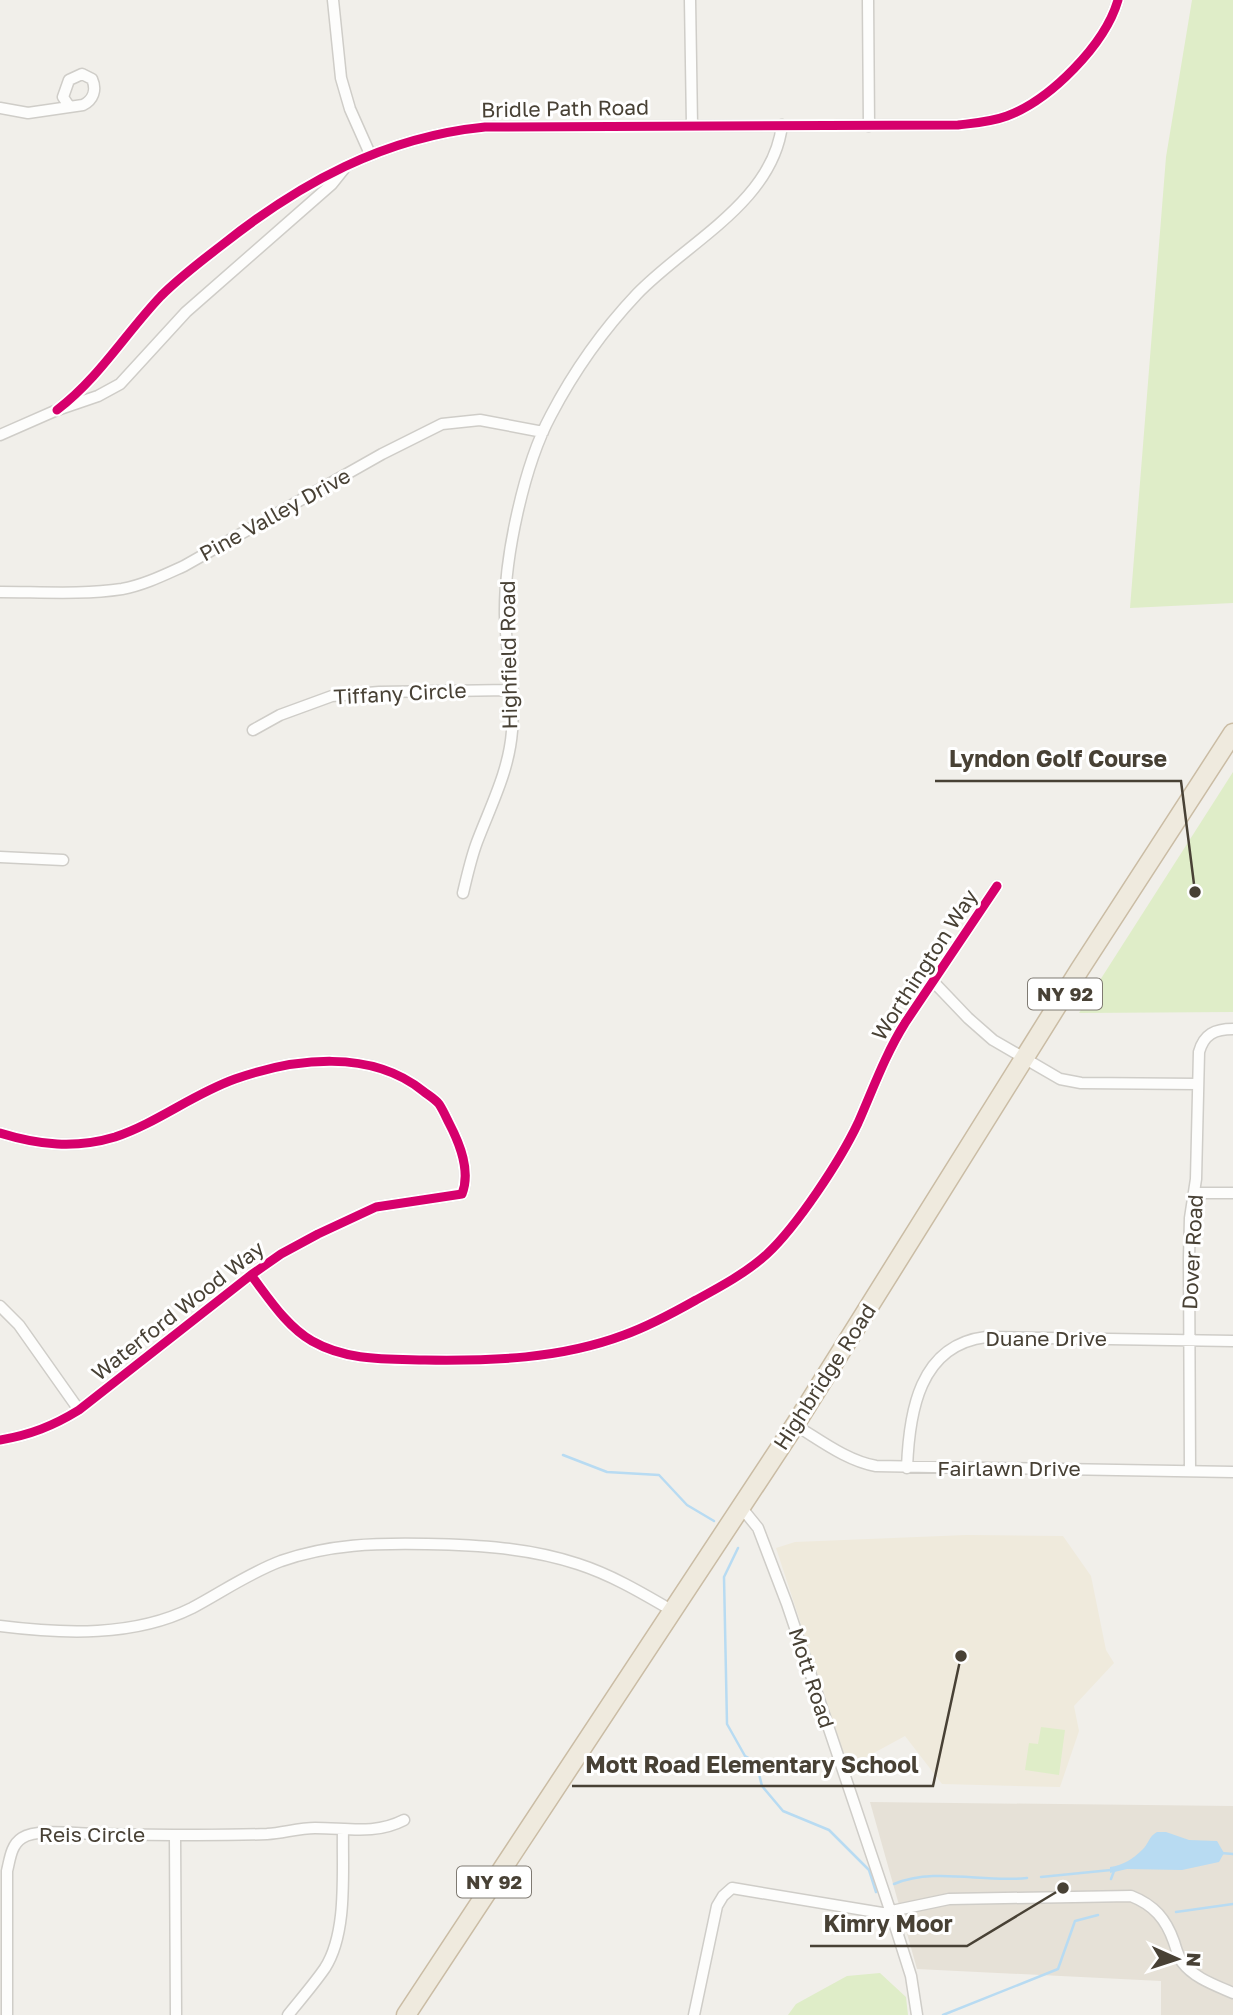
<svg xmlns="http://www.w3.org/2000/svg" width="1233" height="2015" viewBox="0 0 1233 2015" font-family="'Golos Text',sans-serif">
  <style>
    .residential { fill: #e6e1d7 }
    .education { fill: #efeadc }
    .green { fill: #dfedc8 }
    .water { fill: #b8dbf2 }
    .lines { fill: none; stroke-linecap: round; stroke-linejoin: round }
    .stream { stroke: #b8dbf2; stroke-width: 2.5 }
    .minor-casing { stroke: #cfcdc8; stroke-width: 13 }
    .trunk-casing { stroke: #cabca4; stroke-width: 21 }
    .minor { stroke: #fdfdfc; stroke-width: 10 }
    .trunk { stroke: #efeade; stroke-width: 18 }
    .cycleway-casing { stroke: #fff; stroke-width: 13 }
    .cycleway { stroke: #d6006c; stroke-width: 9 }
    .labels { text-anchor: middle; stroke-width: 6; stroke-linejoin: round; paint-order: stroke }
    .shield { fill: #fff; stroke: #7f7a72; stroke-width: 2 }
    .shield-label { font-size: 19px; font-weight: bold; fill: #484135 }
    .street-label { font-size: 21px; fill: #484135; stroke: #fff }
    .leader { fill: none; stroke: #484135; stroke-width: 2.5 }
    .callout-dot { fill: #484135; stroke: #fff; stroke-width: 2.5 }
    .callout-label { font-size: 23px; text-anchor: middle; font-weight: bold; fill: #484135; stroke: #fff; stroke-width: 6; stroke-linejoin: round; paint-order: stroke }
  </style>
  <rect width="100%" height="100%" fill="#f1efea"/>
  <path class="residential" d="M870,1802l363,4v209h-72v-34l-244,-12z"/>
  <path class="education" d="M966,1535l97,1 28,40 15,74 8,13 -40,43 5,25 -19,56 -118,-3 -37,-48 -57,31 -72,-219 19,-6z"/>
  <path class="green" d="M1192,0h41v603l-103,5 36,-451z
    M1233,772v240l-154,1z
    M1041,1727l24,3 -6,45 -34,-5 4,-27 9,1z
    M880,1973l26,24 2,18h-120l8,-11 51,-28z"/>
  <path class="water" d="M1157,1832h9l23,8 28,1 7,12 -5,9 -37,8 -55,-1 -17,4v-6c12,-1 24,-9 32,-17 7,-6 6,-13 15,-18z"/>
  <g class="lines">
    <path class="stream" d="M563,1455l44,17 52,3 28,30 27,16
      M738,1548l-14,29 3,147 18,32 11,6 6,24 21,25 46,19 40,40 7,22
      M1221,1853l12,1
      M1041,1877l70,-7
      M1111,1879l3,-8
      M894,1884c41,-17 90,-1 133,-6
      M1176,1912l57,-8
      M943,2015l115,-46 17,-48 23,-6"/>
    <defs>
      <path id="minor" d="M333,0l8,78 9,31 20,45
        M690,0l2,125
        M868,0l1,126
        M0,108l28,5 55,-8c10,-5 14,-15 9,-26l-10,-5 -13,6 -6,17 6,9
        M57,410c42,-32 68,-76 104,-114 19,-19 40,-35 61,-51 78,-62 162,-108 263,-118l473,-2c17,-2 33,-3 49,-9 43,-16 98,-71 111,-116
        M0,435l57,-25 41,-14 22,-12 66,-72 146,-128 12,-15
        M0,592c40,0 83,3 122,-3 22,-4 42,-14 62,-23l198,-112 60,-30 38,-4 63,12
        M253,730l27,-15 52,-19 47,-4 134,-2
        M0,857l63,3
        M463,893c4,-17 8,-35 14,-51 14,-37 32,-71 35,-111 3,-40 -6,-77 -7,-116 -1,-57 19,-150 46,-200 23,-44 52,-85 86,-121 49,-51 136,-92 145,-169
        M925,973l43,45 25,22 67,39 21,4 117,1
        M0,1133c39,12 75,16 115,4 42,-14 78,-43 120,-58 60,-21 136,-30 188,12 5,4 12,8 16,13 4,6 7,13 10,19 11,21 22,48 13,71l-86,13 -58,27 -37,20 -30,21 -172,135c-26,16 -49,25 -79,30
        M1195,1193h38
        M251,1275c17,22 35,51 61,66 35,20 74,18 113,19 67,1 135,-1 199,-25 25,-9 49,-22 72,-35 24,-13 50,-27 71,-46 30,-28 73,-93 91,-131 15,-34 27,-68 47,-100l92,-137
        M0,1306l19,19 60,85
        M795,1425c25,15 52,36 81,41l357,6
        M907,1468c2,-55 12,-123 79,-131l247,4
        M1190,1471l-1,-213 1,-40 6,-39 3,-127c5,-18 16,-23 34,-23
        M741,1507l17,21 29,76 104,309 20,63 6,39
        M0,1626c63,8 134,11 192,-18 30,-16 57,-35 89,-47 49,-17 95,-18 146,-17 52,1 102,4 151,20 34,11 64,29 95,47
        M175,1835l1,180
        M7,2015v-144c3,-12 4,-26 15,-33 15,-10 56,-4 74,-4 57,1 114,2 171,0 16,-1 32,-6 48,-6 32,0 60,7 89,-8
        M288,2015c12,-15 26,-31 37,-47 23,-36 17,-97 18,-139
        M694,2015l23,-109 6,-10 9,-8 150,25 67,-14 182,-3c23,9 35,23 43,46 2,6 4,14 8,20 12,16 33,23 51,31"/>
      <path id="trunk" d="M406,2015l389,-590 285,-456 153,-236"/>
    </defs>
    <use href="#minor" class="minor-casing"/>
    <use href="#trunk" class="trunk-casing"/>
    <use href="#minor" class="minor"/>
    <use href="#trunk" class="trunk"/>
    <defs>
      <path id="cycleway" d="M57,410c42,-32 68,-76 104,-114 19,-19 40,-35 61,-51 78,-62 162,-108 263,-118l473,-2c17,-2 33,-3 49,-9 43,-16 98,-71 111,-116
        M0,1133c39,12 75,16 115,4 42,-14 78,-43 120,-58 60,-21 136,-30 188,12 5,4 12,8 16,13 4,6 7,13 10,19 11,21 22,48 13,71l-86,13 -58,27 -37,20 -30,21 -172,135c-26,16 -49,25 -79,30
        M251,1275c17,22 35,51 61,66 35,20 74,18 113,19 67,1 135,-1 199,-25 25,-9 49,-22 72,-35 24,-13 50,-27 71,-46 30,-28 73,-93 91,-131 15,-34 27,-68 47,-100l92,-137"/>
    </defs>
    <use href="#cycleway" class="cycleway-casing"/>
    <use href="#cycleway" class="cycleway"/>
  </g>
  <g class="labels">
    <g class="shield">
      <rect x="1028" y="978.5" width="74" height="31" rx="5"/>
      <rect x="457" y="1866.5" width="74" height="31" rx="5"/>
    </g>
    <g class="shield-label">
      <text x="1065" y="1001">NY 92</text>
      <text x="494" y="1889">NY 92</text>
    </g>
    <g class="street-label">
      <text transform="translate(565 109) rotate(-1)" y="7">Bridle Path Road</text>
      <text transform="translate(275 515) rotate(-29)" y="7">Pine Valley Drive</text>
      <text transform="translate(509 655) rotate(-91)" y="7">Highfield Road</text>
      <text transform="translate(400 694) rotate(-3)" y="7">Tiffany Circle</text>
      <text transform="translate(925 965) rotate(-57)" y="7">Worthington Way</text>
      <text transform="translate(1193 1252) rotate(-87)" y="7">Dover Road</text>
      <text transform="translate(178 1311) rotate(-38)" y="7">Waterford Wood Way</text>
      <text x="1046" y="1346">Duane Drive</text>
      <text transform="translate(825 1377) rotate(-57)" y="7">Highbridge Road</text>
      <text x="1009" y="1476">Fairlawn Drive</text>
      <text transform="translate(811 1678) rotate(72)" y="7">Mott Road</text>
      <text x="92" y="1842">Reis Circle</text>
    </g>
  </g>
  <path class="leader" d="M1195 892L1181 781H935M961 1656L933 1786H572M1063 1888L967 1946H810"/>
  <g class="callout-dot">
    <circle cx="1195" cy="892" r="7"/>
    <circle cx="961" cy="1656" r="7"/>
    <circle cx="1063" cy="1888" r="7"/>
  </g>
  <g class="callout-label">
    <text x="1058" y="767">Lyndon Golf Course</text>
    <text x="752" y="1773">Mott Road Elementary School</text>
    <text x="888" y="1932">Kimry Moor</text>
  </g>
  <g transform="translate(1177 1959) rotate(93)" stroke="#ffffff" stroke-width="5" paint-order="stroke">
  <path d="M0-5L12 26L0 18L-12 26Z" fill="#484135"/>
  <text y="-10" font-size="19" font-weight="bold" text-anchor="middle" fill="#484135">N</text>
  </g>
</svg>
